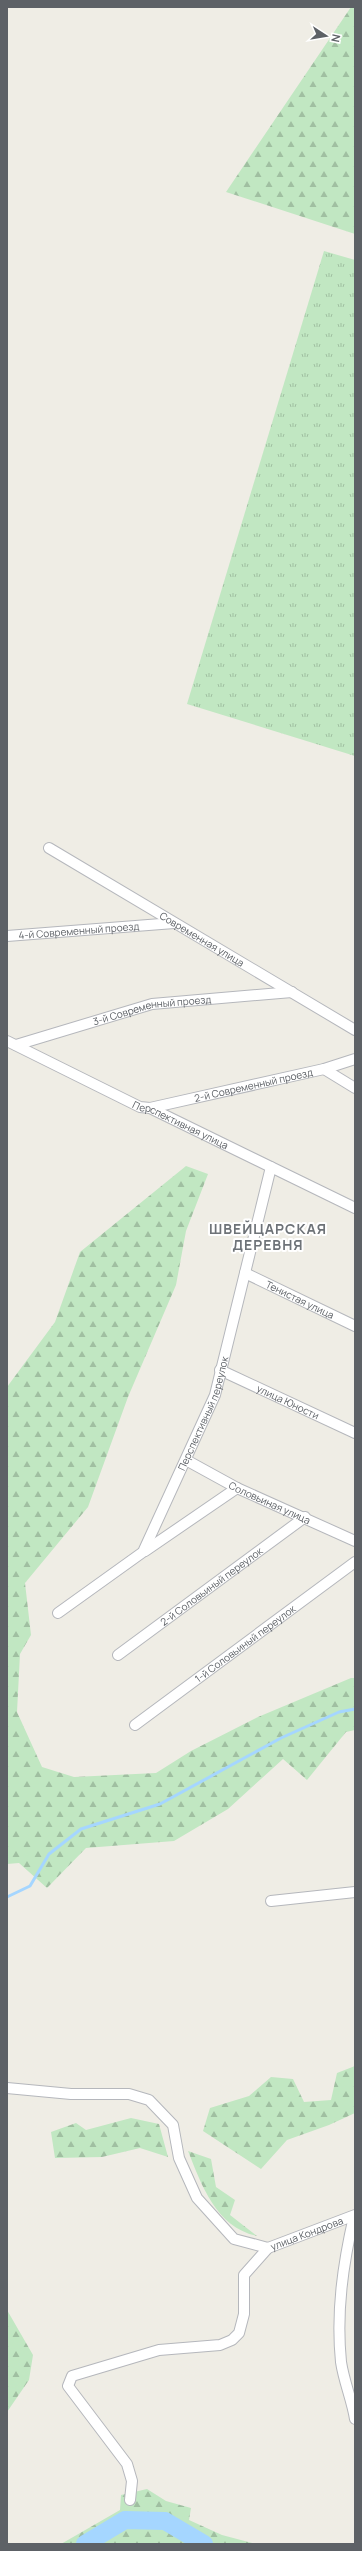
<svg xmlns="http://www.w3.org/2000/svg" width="362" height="2551" viewBox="0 0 362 2551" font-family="Manrope,sans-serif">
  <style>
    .grass { fill: url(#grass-tufts) }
    .forest { fill: url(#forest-firs) }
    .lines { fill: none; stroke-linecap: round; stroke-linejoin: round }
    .stream { stroke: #a5d6ff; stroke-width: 3 }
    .river { stroke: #a5d6ff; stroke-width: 18 }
    .minor-casing { stroke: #b5b7bc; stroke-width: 12 }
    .minor { stroke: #fff; stroke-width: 10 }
    .labels { text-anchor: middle; stroke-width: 4; stroke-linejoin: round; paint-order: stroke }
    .street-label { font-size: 10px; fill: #5d6166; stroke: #fff }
    .district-label { font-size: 14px; font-weight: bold; letter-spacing: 1px; fill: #6e7378; stroke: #fff }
  </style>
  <defs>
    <pattern id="grass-tufts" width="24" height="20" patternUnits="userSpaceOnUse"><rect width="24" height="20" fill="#c1e7c2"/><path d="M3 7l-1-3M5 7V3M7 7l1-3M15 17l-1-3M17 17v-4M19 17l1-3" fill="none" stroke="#a0bfa1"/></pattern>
    <pattern id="forest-firs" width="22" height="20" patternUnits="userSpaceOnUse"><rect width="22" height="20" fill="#c1e7c2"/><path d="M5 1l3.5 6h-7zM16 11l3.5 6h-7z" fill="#a0bfa1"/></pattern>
  </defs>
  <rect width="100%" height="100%" fill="#efede5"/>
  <path class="grass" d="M324,251l31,9v496l-168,-52z"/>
  <path class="forest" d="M351,7h4v227l-129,-42z
    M186,1166l22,8 -22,57 -10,54 -48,112 -40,110 -63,76 6,52 -11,19 -3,58 25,55 32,10 82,-4 35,-22 67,-34 93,-39h4v52l-9,2 -39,48 -24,-21 -55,50 -54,32 -88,7 -39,40 -28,-25 -12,1v-477l48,-65 25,-70z
    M355,2066v47l-26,12 -42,15 -26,29 -58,-38 7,-23 39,-12 22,-19 22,2 11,23 27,-2 6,-27z
    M131,2118l28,6 9,33 -28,-9 -38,9 -47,1 -4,-26 25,-9 10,7z
    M188,2151l23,8 5,28 19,13 -5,15 27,21c-41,-9 -55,-50 -69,-85z
    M7,2310l26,45 -4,25 -22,32z
    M147,2489l19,12 25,7 -2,12 33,15 34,9h-195l59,-34 1,-15z"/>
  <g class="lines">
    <path class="stream" d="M7,1897l23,-11 19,-32 32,-25 79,-25 121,-66 58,-26 16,-3"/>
    <path class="river" d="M85,2544l40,-24 40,1 39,23"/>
    <defs>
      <g id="minor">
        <path id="s1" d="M49,848l306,182"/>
        <path id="s2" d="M7,936l167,-13"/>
        <path id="s3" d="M7,1041l133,66 10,1 205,100"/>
        <path id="s4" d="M16,1045l136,-41 140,-12"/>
        <path d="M324,1069l31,19"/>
        <path id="s5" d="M150,1108l174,-39 31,-10"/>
        <path id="s6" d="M245,1273l110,53"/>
        <path id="s7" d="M220,1370l135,63"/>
        <path id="s8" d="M186,1460l51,28 118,53"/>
        <path d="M145,1551l92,-63"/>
        <path id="s9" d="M58,1613l85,-61 72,-157 56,-228"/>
        <path id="s10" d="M118,1655l187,-138"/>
        <path id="s11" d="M135,1725l220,-163"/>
        <path d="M271,1901l84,-9"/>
        <path id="s12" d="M7,2088l64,6h58l20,6 24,25 6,33 18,40 37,41 34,9 87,-33"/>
        <path d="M354,2216c-11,48 -18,96 -13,146 3,20 11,38 14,57"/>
        <path d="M130,2500l2,-19 -5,-17 -59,-78 4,-10 87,-26 61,-5 12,-5 7,-7 5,-19v-39l24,-27"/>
      </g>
    </defs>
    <use href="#minor" class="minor-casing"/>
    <use href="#minor" class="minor"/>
  </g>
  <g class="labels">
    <g class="street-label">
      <text dy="4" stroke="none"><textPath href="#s2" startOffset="72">4-й Современный проезд</textPath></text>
      <text dy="4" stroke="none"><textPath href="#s1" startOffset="178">Современная улица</textPath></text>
      <text dy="4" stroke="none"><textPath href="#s4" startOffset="141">3-й Современный проезд</textPath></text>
      <text dy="4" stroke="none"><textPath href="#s5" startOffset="106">2-й Современный проезд</textPath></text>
      <text dy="4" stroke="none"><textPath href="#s3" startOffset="193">Перспективная улица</textPath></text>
      <text dy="4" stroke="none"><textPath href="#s6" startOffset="61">Тенистая улица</textPath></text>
      <text dy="4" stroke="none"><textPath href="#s7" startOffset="75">улица Юности</textPath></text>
      <text dy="4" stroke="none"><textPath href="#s9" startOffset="256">Перспективный переулок</textPath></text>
      <text dy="4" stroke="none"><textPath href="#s8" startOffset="94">Соловьиная улица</textPath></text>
      <text dy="4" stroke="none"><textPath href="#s10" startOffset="116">2-й Соловьиный переулок</textPath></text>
      <text dy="4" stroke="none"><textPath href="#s11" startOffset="137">1-й Соловьиный переулок</textPath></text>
      <text dy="4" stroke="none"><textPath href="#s12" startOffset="387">улица Кондрова</textPath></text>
    </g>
    <g class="district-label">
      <text x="268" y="1234">ШВЕЙЦАРСКАЯ<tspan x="268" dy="16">ДЕРЕВНЯ</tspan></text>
    </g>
  </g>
  <rect width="362" height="2551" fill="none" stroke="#5d6166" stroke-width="16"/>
  <g transform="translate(326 36) rotate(102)" stroke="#ffffff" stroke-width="3" paint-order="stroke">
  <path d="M0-3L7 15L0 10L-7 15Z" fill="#5d6166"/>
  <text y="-6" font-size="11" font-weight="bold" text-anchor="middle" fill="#5d6166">N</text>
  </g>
</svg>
